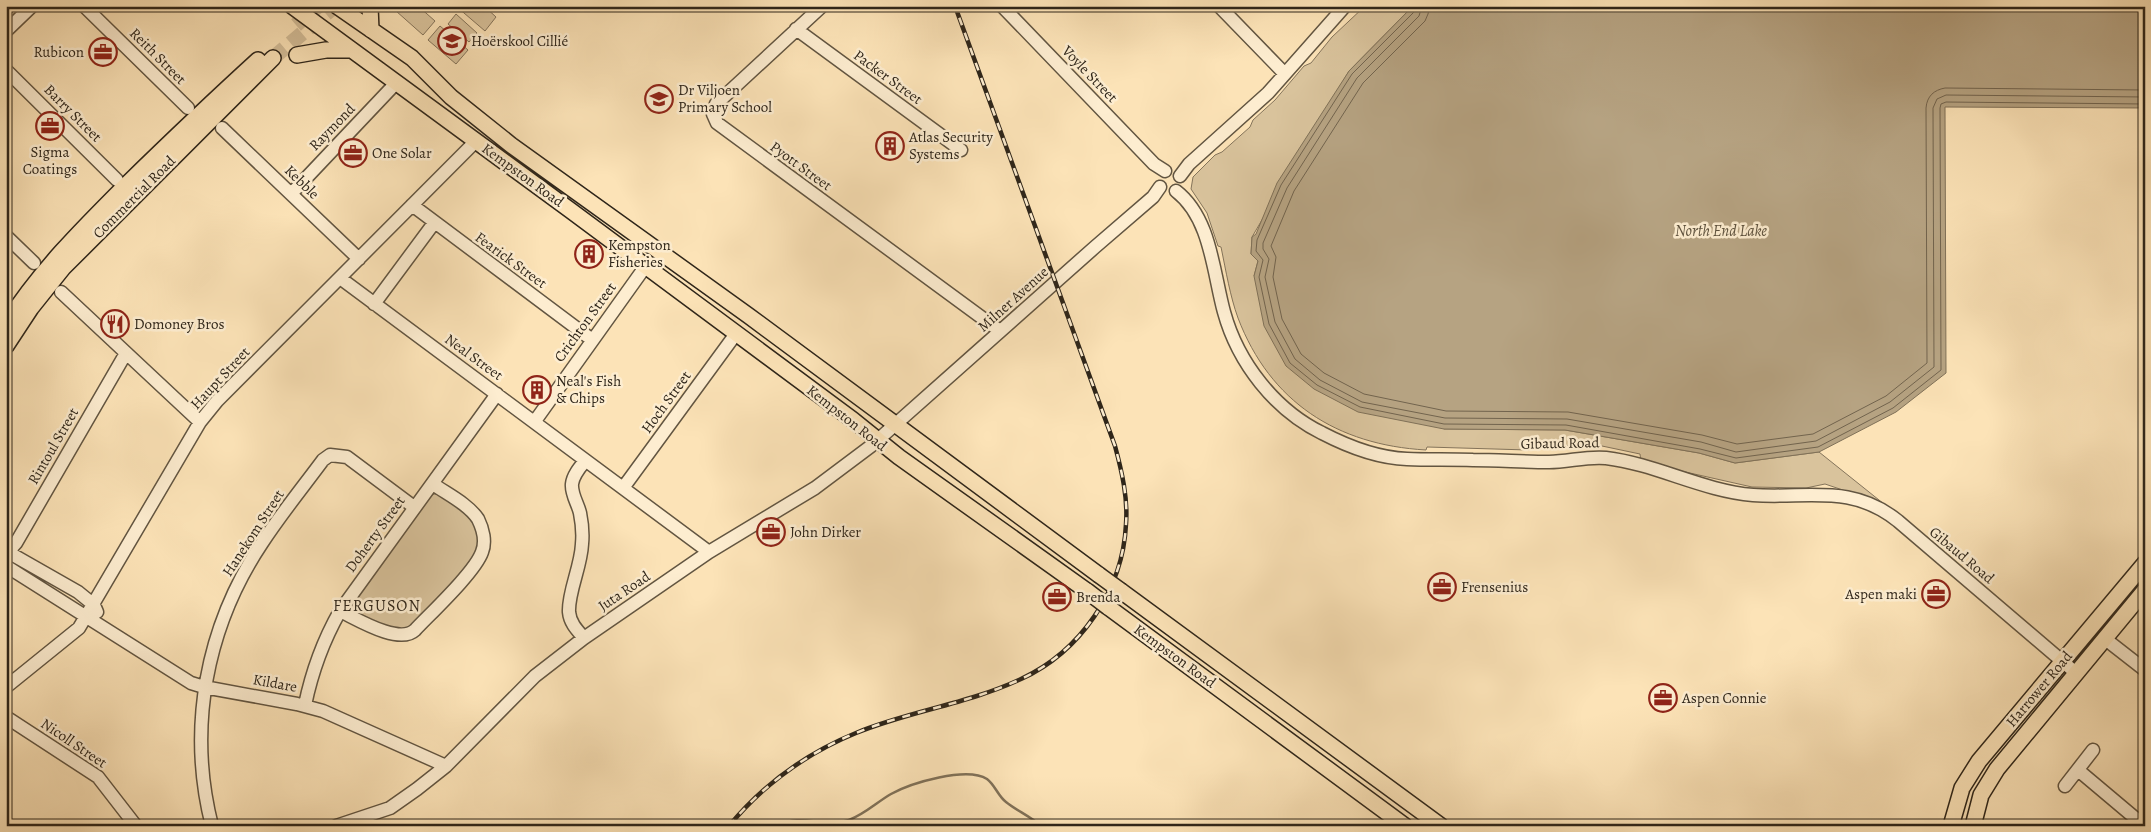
<svg xmlns="http://www.w3.org/2000/svg" width="2151" height="832" viewBox="0 0 2151 832" font-family="Alegreya,serif">
  <style>
    .green { fill: #d9c39c; stroke: #84745b }
    .water { fill: #b6a382; stroke: #807158 }
    .lines { fill: none; stroke-linecap: round; stroke-linejoin: round }
    .shore { stroke: #72644e; stroke-width: 1 }
    .stream { stroke: #807158; stroke-width: 2.5 }
    .major-tunnel { stroke: #d3bd98; stroke-width: 15; stroke-dasharray: 15 8; stroke-linecap: butt }
    .minor-casing { stroke: #625541; stroke-width: 15 }
    .major-casing { stroke: #2f261a; stroke-width: 18 }
    .minor { stroke: #fdedd0; stroke-width: 12 }
    .major { stroke: #fce3b7; stroke-width: 15 }
    .rail-casing { stroke: #2f261a; stroke-width: 4.5 }
    .rail { stroke: #fdedd0; stroke-width: 2.5; stroke-dasharray: 8; stroke-linecap: butt }
    .major-bridge-casing { stroke: #2f261a; stroke-width: 18; stroke-linecap: butt }
    .major-bridge { stroke: #fce3b7; stroke-width: 15 }
    .labels { text-anchor: middle; stroke-width: 5; stroke-linejoin: round; paint-order: stroke }
    .poi-label { font-size: 15px; fill: #2f261a; stroke: #fdedd0; text-anchor: start }
    .street-label { font-size: 15px; fill: #2f261a; stroke: #fdedd0 }
    .water-label { font-size: 16px; font-style: italic; fill: #5e523e; stroke: #fdedd0 }
    .neighbourhood-label { font-size: 16px; letter-spacing: 1px; fill: #2f261a; stroke: #fdedd0 }
  </style>
  <rect width="100%" height="100%" fill="#fce3b7"/>
  <filter id="stains"><feTurbulence type="fractalNoise" baseFrequency=".004" numOctaves="4"/><feColorMatrix values="0 0 0 0 .2 0 0 0 0 .09 0 0 0 0 .02 0 0 0 .5 -.17"/></filter>
  <radialGradient id="worn" r=".72"><stop offset=".6" stop-color="#630" stop-opacity="0"/><stop offset="1" stop-color="#630" stop-opacity=".3"/></radialGradient>
  <path class="green" d="M400,6h18l17,15 -12,14 -27,-24z
    M484,6l12,11 -11,14 -28,-24z
    M1365,6h48l-64,65 -97,166 -1,17 7,7 -4,15 190,153 121,1 134,23 36,10 84,-11 65,52 -59,-20 -19,4 -54,-1 -111,-25 -1,-8 -38,-8 -20,-2 -54,6 -101,-3 -1,3c-89,-5 -156,-48 -188,-132 -8,-22 -12,-47 -17,-71l-3,-1 -11,-33 -16,-24 2,-12 22,-22 7,-3 28,-25 3,-7 22,-20 29,-34 7,-3 21,-26z
    M456,14l21,19 -8,9 -21,-18z
    M440,26l28,24 -12,14 -28,-24z
    M434,494l7,1 30,22 9,21 -6,22 -65,70 -8,2 -44,-17 -5,-7 -1,-5 75,-105z"/>
  <path class="water" d="M1413,6h732v102l-200,-1 1,266 -50,39 -77,40 -84,11 -36,-10 -134,-23 -121,-1 -86,-17 -44,-23 -28,-23 -22,-40 -10,-50 4,-15 -7,-7 1,-17 4,-3 21,-51 72,-112z"/>
  <g class="lines">
    <path class="shore" d="M1416,6l-2,6 -62,62 -71,111 -24,55 -1,11 7,9 -4,17 10,47 21,39 27,22 43,22 84,17 122,1 134,24 36,9 82,-11 75,-39 48,-38 -1,-262 1,-4 5,-2 199,2
      M1422,6l-3,10 -62,62 -70,110 -24,55v6l6,10 -4,18 10,45 20,37 25,21 42,22 83,16 122,1 134,23 35,10 80,-11 74,-39 44,-35 -1,-259 4,-9 9,-4 199,2
      M1430,6l-2,8 -3,7 -62,62 -69,108 -23,55 5,11 -3,20 9,42 19,35 23,19 40,21 82,17 122,1 134,23 35,9 76,-10 73,-38 41,-33 -1,-255c1,-12 8,-18 19,-20l200,2"/>
    <path class="stream" d="M779,826c21,-14 46,3 70,-6 16,-6 28,-18 42,-26 20,-11 76,-28 96,-15 8,6 11,17 19,23 11,9 24,14 35,24"/>
    <path class="major-tunnel" d="M296,25l22,-19
      M273,58l62,-52"/>
    <defs>
      <path id="minor" d="M84,6l104,102
        M822,6l-106,98 -3,10 4,9 283,208
        M1002,6l152,158 11,7
        M1219,6l66,68
        M796,29l165,121
        M6,31l26,-25
        M6,70l111,110
        M222,128l137,131
        M1180,176l9,-12 79,-71 77,-87
        M1176,191c35,27 37,81 48,121 14,51 51,98 98,121 25,13 56,25 85,26 22,1 44,0 66,1 25,0 51,2 76,2 19,0 38,-6 57,-4 50,6 97,33 147,37 54,4 98,-12 145,26l178,152
        M291,194l106,-112
        M412,205l179,134
        M6,236l28,27
        M340,278l369,274
        M61,292l139,130
        M374,304l60,-81
        M535,421l110,-154
        M623,488l112,-153
        M6,551l72,41 16,13 3,7
        M6,554l10,-11 110,-190
        M6,566l185,117 13,4 93,17 26,7 123,55
        M340,611c17,8 59,34 75,19 16,-17 60,-58 67,-78 4,-10 1,-23 -4,-33 -10,-15 -31,-25 -45,-35
        M584,638c-7,-8 -14,-15 -15,-26 -1,-20 12,-45 13,-68 1,-10 0,-21 -2,-31 -2,-9 -9,-19 -8,-29 1,-9 8,-17 13,-23
        M2104,638l41,32
        M6,687l73,-59 121,-206 17,-21 259,-260
        M305,705c7,-34 18,-64 35,-94l157,-217
        M6,717l92,60 38,49
        M2078,770l63,53
        M2065,786l28,-36
        M212,826c-25,-98 -6,-199 50,-283 19,-29 41,-56 61,-83l7,-5 17,2 67,50
        M336,826l54,-18 27,-19 29,-23 89,-90 49,-38 125,-86 106,-64 56,-42 224,-199 58,-50 7,-10"/>
      <path id="major" d="M292,6l278,204 283,210 46,37 188,134
        M337,6l75,52 39,39 60,48 238,171 350,259
        M370,6l1,24
        M297,55l29,-5h25
        M6,324c33,-52 76,-95 119,-138 44,-43 88,-85 133,-126
        M6,346l25,-38 32,-40 210,-210
        M1121,591l320,235
        M1108,607l297,219
        M1951,826l11,-38 17,-27 166,-198
        M1973,826l8,-31 16,-26 148,-179"/>
    </defs>
    <use href="#minor" class="minor-casing"/>
    <use href="#major" class="major-casing"/>
    <use href="#minor" class="minor"/>
    <use href="#major" class="major"/>
    <defs>
      <path id="rail" d="M729,826c34,-41 78,-73 127,-93 53,-22 112,-29 165,-54 59,-27 102,-89 105,-155 2,-26 -4,-52 -11,-78l-160,-440"/>
    </defs>
    <use href="#rail" class="rail-casing"/>
    <use href="#rail" class="rail"/>
    <defs>
      <path id="major-bridge" d="M1099,575l22,16
        M1087,591l21,16"/>
    </defs>
    <use href="#major-bridge" class="major-bridge-casing"/>
    <use href="#major-bridge" class="major-bridge"/>
  </g>
  <defs>
    <symbol id="school-ring" viewBox="-11 -11 22 22"><circle r="9.5" fill="#fdedd0" stroke="#8f2418" stroke-width="1.5"/><path d="M0-5L7-2L0 1L-7-2ZM-4 1L0 2.5L4 1V4Q0 6-4 4Z" fill="#8f2418"/></symbol>
    <symbol id="office-ring" viewBox="-11 -11 22 22"><circle r="9.5" fill="#fdedd0" stroke="#8f2418" stroke-width="1.5"/><path d="M-6-3h4V-5.5h4V-3h4V5H-6ZM-1-4.5V-3h2v-1.5ZM-6 0V1H6V0Z" fill="#8f2418"/></symbol>
    <symbol id="building-ring" viewBox="-11 -11 22 22"><circle r="9.5" fill="#fdedd0" stroke="#8f2418" stroke-width="1.5"/><path d="M-4-6H4V6H1V3H-1V6H-4ZM-2.5-4.3h1.7v1.8h-1.7ZM.8-4.3h1.7v1.8H.8ZM-2.5-1h1.7V.8h-1.7ZM.8-1h1.7V.8H.8Z" fill="#8f2418"/></symbol>
    <symbol id="restaurant-ring" viewBox="-11 -11 22 22"><circle r="9.5" fill="#fdedd0" stroke="#8f2418" stroke-width="1.5"/><path d="M-5-6h1v4h1v-4h1v4h1v-4h1v5L-1.5 .5V6h-2V.5L-5-1ZM5-6V6H3V1.5H1.5Q1.5-4 5-6Z" fill="#8f2418"/></symbol>
  </defs>
  <g fill-rule="evenodd">
    <use href="#school-ring" x="436" y="25" width="32" height="32"/>
    <use href="#office-ring" x="87" y="36" width="32" height="32"/>
    <use href="#school-ring" x="643" y="83" width="32" height="32"/>
    <use href="#office-ring" x="34" y="110" width="32" height="32"/>
    <use href="#building-ring" x="874" y="130" width="32" height="32"/>
    <use href="#office-ring" x="337" y="137" width="32" height="32"/>
    <use href="#building-ring" x="573" y="238" width="32" height="32"/>
    <use href="#restaurant-ring" x="99" y="308" width="32" height="32"/>
    <use href="#building-ring" x="521" y="374" width="32" height="32"/>
    <use href="#office-ring" x="755" y="516" width="32" height="32"/>
    <use href="#office-ring" x="1426" y="571" width="32" height="32"/>
    <use href="#office-ring" x="1920" y="578" width="32" height="32"/>
    <use href="#office-ring" x="1041" y="581" width="32" height="32"/>
    <use href="#office-ring" x="1647" y="682" width="32" height="32"/>
  </g>
  <g class="labels">
    <g class="poi-label">
      <text x="471" y="46">Hoërskool Cillié</text>
      <text x="84" y="57" text-anchor="end">Rubicon</text>
      <text x="678" y="95">Dr Viljoen<tspan x="678" dy="17">Primary School</tspan></text>
      <text x="909" y="142">Atlas Security<tspan x="909" dy="17">Systems</tspan></text>
      <text x="50" y="157" text-anchor="middle">Sigma<tspan x="50" dy="17">Coatings</tspan></text>
      <text x="372" y="158">One Solar</text>
      <text x="608" y="250">Kempston<tspan x="608" dy="17">Fisheries</tspan></text>
      <text x="134" y="329">Domoney Bros</text>
      <text x="556" y="386">Neal's Fish<tspan x="556" dy="17">&amp; Chips</tspan></text>
      <text x="790" y="537">John Dirker</text>
      <text x="1461" y="592">Frensenius</text>
      <text x="1917" y="599" text-anchor="end">Aspen maki</text>
      <text x="1076" y="602">Brenda</text>
      <text x="1682" y="703">Aspen Connie</text>
    </g>
    <g class="street-label">
      <text transform="translate(158 56) rotate(45)" y="5">Reith Street</text>
      <text transform="translate(1090 74) rotate(46)" y="5">Voyle Street</text>
      <text transform="translate(888 77) rotate(36)" y="5">Packer Street</text>
      <text transform="translate(73 113) rotate(45)" y="5">Barry Street</text>
      <text transform="translate(332 127) rotate(-46)" y="5">Raymond</text>
      <text transform="translate(801 166) rotate(36)" y="5">Pyott Street</text>
      <text transform="translate(523 175) rotate(36)" y="5">Kempston Road</text>
      <text transform="translate(302 182) rotate(44)" y="5">Kebble</text>
      <text transform="translate(134 197) rotate(-45)" y="5">Commercial Road</text>
      <text transform="translate(511 260) rotate(36)" y="5">Fearick Street</text>
      <text transform="translate(1013 299) rotate(-42)" y="5">Milner Avenue</text>
      <text transform="translate(585 322) rotate(-54)" y="5">Crichton Street</text>
      <text transform="translate(474 357) rotate(36)" y="5">Neal Street</text>
      <text transform="translate(220 378) rotate(-47)" y="5">Haupt Street</text>
      <text transform="translate(666 402) rotate(-54)" y="5">Hoch Street</text>
      <text transform="translate(847 418) rotate(38)" y="5">Kempston Road</text>
      <text transform="translate(1560 443) rotate(-1)" y="5">Gibaud Road</text>
      <text transform="translate(53 446) rotate(-60)" y="5">Rintoul Street</text>
      <text transform="translate(253 533) rotate(-57)" y="5">Hanekom Street</text>
      <text transform="translate(375 534) rotate(-54)" y="5">Doherty Street</text>
      <text transform="translate(1962 555) rotate(40)" y="5">Gibaud Road</text>
      <text transform="translate(624 591) rotate(-34)" y="5">Juta Road</text>
      <text transform="translate(1175 656) rotate(36)" y="5">Kempston Road</text>
      <text transform="translate(275 683) rotate(10)" y="5">Kildare</text>
      <text transform="translate(2039 689) rotate(-50)" y="5">Harrower Road</text>
      <text transform="translate(74 743) rotate(34)" y="5">Nicoll Street</text>
    </g>
    <g class="water-label">
      <text x="1721" y="236">North End Lake</text>
    </g>
    <g class="neighbourhood-label">
      <text x="377" y="611">FERGUSON</text>
    </g>
  </g>
  <rect width="2151" height="832" fill="none" stroke="#fce3b7" stroke-width="25"/>
  <rect x="8" y="8" width="2136" height="817" fill="none" stroke="#2f261a" stroke-width="2.5"/>
  <rect x="12" y="12" width="2126" height="807" fill="none" stroke="#2f261a"/>
  <rect width="100%" height="100%" filter="url(#stains)"/>
  <rect width="100%" height="100%" fill="url(#worn)"/>
</svg>
